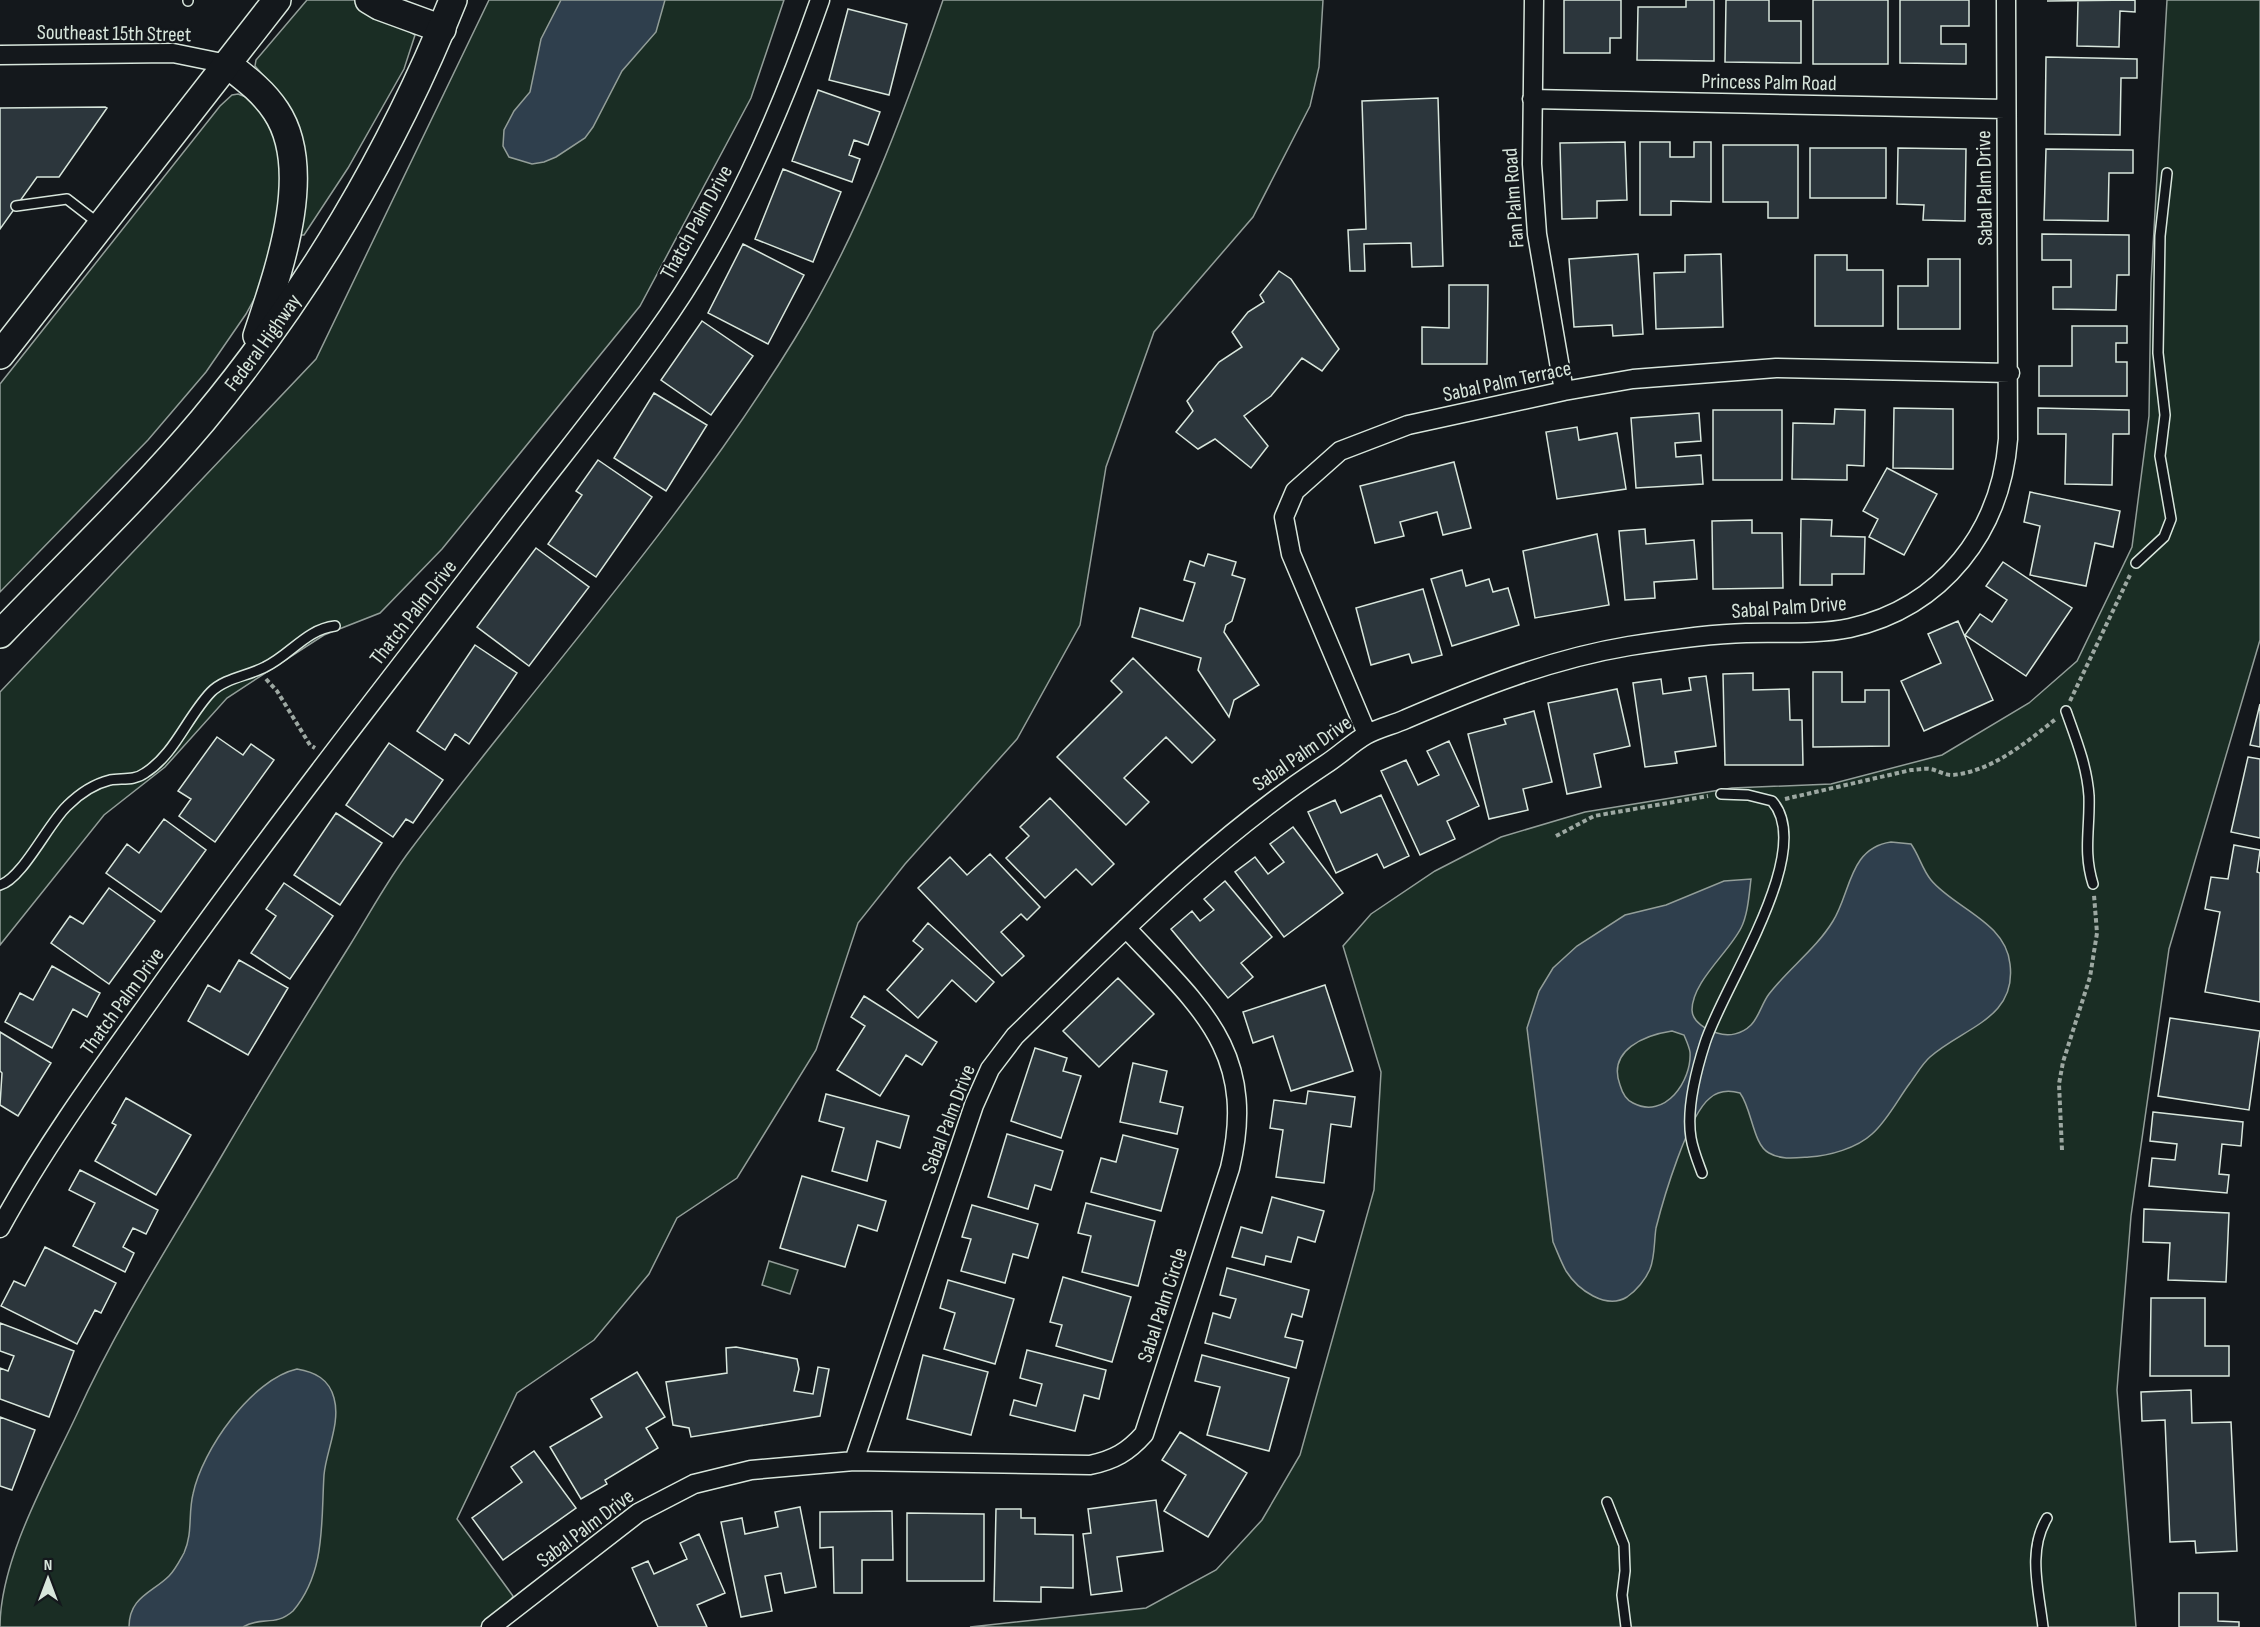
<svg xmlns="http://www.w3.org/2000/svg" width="2260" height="1627" viewBox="0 0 2260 1627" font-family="'Sofia Sans Condensed',sans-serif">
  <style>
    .green { fill: #1a2d24; stroke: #939e99; stroke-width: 1.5 }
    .water { fill: #2f3f4d; stroke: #939e99; stroke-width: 1.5; fill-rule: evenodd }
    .building { fill: #2c363c; stroke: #d8e6dc; stroke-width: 1.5 }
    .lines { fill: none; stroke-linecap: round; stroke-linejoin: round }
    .lane-casing { stroke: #d8e6dc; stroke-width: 12 }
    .street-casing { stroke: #d8e6dc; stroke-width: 21 }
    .primary-casing { stroke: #d8e6dc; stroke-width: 30 }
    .path { stroke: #9da8a2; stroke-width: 4; stroke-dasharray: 4.5 3; stroke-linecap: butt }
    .lane { stroke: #14181c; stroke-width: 9 }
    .street { stroke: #14181c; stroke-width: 18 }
    .primary { stroke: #14181c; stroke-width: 27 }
    .labels { text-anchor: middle; stroke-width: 4.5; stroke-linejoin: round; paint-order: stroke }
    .street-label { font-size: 21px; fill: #d8e6dc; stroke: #14181c }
  </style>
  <rect width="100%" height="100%" fill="#14181c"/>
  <path class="green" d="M307,0h50l58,35 -11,34 -56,99 -44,67h-4l-25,-146 -20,-23 1,-6z
    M489,0h295l-33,98 -111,208 -198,243 -62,64 -56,22 -97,63 -62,69 -61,48 -104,130v-253l316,-333z
    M943,0h380l-4,67 -9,39 -57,111 -99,115 -48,135 -26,158 -63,114 -112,125 -47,59 -42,127 -79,128 -60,40 -28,56 -55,66 -77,53 -60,126 56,77 -15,31h-498c0,-68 48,-151 77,-213 41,-90 94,-172 144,-257 42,-72 85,-142 129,-212 20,-32 38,-66 61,-96 128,-170 272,-328 383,-509 65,-105 109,-224 149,-340z
    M2167,0h93v640l-91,309 -38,267 -14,174 19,237h-1166l176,-19 70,-38 46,-50 38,-65 74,-265 7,-118 -38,-126 28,-32 64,-43 66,-34 84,-25 147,-24 99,-4 111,-29 87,-52 48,-42 55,-114 17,-131 2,-133z
    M238,94l16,6 22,39 10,56 -23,88 -17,31 -40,58 -58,68 -148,152v-208l220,-278 12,-11z
    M769,1261l29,9 -8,24 -28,-9z"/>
  <path class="water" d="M561,0h104l-9,32 -34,39 -29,56 -8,11 -29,19 -12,5 -12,2 -23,-7 -6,-11 1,-16 10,-19 16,-19 11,-53z
    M1891,842l20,2c8,11 11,25 20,36 23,28 75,42 79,84 7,55 -48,64 -80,93 -8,7 -14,18 -20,26 -12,16 -23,38 -38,51 -15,14 -43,22 -63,23 -14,1 -28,3 -40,-4 -16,-8 -17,-44 -29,-60 -11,-3 -21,-3 -30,5 -22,17 -47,102 -54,130 -2,13 -1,29 -6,41 -4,10 -14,22 -23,28 -21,13 -49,-7 -61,-26 -5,-9 -9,-20 -13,-29l-26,-214 12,-37 14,-23 24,-22 48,-31 41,-10 58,-24 27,-2c-2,16 -3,35 -10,49 -12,24 -49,54 -49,82 0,12 15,20 25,23 12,4 25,1 34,-8 8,-8 11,-22 18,-31 20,-26 47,-45 64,-73 18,-29 16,-73 58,-79zM1672,1031l12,4c2,5 5,11 6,17 2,29 -25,68 -57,51 -7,-3 -11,-11 -13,-18 -13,-35 25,-50 52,-54z
    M297,1369c18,3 32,10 37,29 7,25 -8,53 -10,77 -3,47 2,97 -31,136 -18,16 -32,5 -50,16h-114c0,-30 23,-34 40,-51 6,-6 11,-16 15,-23 9,-20 4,-39 9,-59 9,-44 59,-115 104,-125z"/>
  <path class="building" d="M1564,0h57v38h-11v15h-46z
    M1686,0h28v61l-77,-1 1,-53h48z
    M1726,0h43v21h32v42l-76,-1z
    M1813,0h75v64h-75z
    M1900,0h69v26h-28v18h25v20l-66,-1z
    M2135,0v12l-15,-1 -1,36 -42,-1 1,-45h-31z
    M848,9l59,15 -18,71 -60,-15z
    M2046,57l91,2v19h-16l-1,57 -75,-1z
    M818,90l62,22 -12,33 -14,-5 -5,15 11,4 -8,23 -60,-21z
    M1438,98l5,168 -31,1 -1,-24 -47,1 1,27h-15l-2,-41 18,-1 -4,-128z
    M105,107l2,1 -48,69h-22l-37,52v-121z
    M1625,142l2,58 -30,1v17l-35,1 -2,-76z
    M1640,142h30v15h24v-15h17v60l-40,-1v14h-31z
    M1723,145h75v73h-30v-16h-45z
    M1810,148h76v50h-76z
    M1898,148l68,1 -1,72 -42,-1 1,-15 -27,-1z
    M2046,149l87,1v23h-24l-1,48 -64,-1z
    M783,169l58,23 -28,70 -58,-23z
    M2042,234l87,1v40h-12l-1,35 -63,-1v-22h18v-27h-29z
    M743,244l61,31 -36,69 -60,-31z
    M1638,254l5,80 -30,2 -1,-11 -38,2 -5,-68z
    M1721,254l2,73 -67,2 -2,-56 31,-1v-17z
    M1815,255h32v15h36v56h-68z
    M1928,259h32v70h-62v-43h30z
    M1279,271l12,8 48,70 -17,22 -20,-13 -31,38 -27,20 24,30 -17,22 -36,-29 -17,10 -22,-17 17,-21 -6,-10 32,-39 23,-15 -10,-15 16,-20 16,-10 -4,-7z
    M1449,285h39l-1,79h-65v-37l27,1z
    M702,321l51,35 -42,59 -50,-35z
    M2072,326h55v17h-11v19h11v34h-88v-30h33z
    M654,393l53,32 -41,66 -52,-33z
    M1894,408l59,1v60l-60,-1z
    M2038,408l91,2v24h-16l-1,51 -47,-1 1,-50h-28z
    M1835,409l30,1 -1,56 -17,-1v15l-55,-1 1,-56 41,1z
    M1713,410h69v70h-69z
    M1699,413l2,28 -26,2 1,14 25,-2 2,29 -67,4 -5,-70z
    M1577,427l2,13 38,-7 9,56 -69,10 -11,-67z
    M598,460l54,37 -56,80 -48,-33 34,-49 -6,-4z
    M1454,462l17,66 -28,7 -6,-23 -37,10 4,14 -29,7 -15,-57z
    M1887,468l50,26 -33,61 -35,-18 9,-18 -15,-8z
    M2030,492l90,19 -7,36 -18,-4 -9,43 -56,-11 10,-49 -16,-4z
    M1801,519l31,1 -1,16 34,1 -1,37h-32v11h-32z
    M1752,520v13h30l1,55 -70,1 -1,-68z
    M1645,529l1,15 48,-4 3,39 -43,3 1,16 -30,2 -6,-69z
    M1597,534l12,71 -74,13 -12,-67z
    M536,548l53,39 -60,79 -52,-39z
    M1208,554l28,8 -4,13 13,4 -13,42 -6,4 -2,7 35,53 -25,15 -5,17 -31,-47 3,-12 -69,-21 8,-29 43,13 12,-38 -11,-3 6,-19 14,5z
    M2003,562l69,46 -46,68 -61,-41 15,-21 12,8 15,-22 -21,-14z
    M1462,570l4,16 23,-7 4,13 15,-4 11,37 -67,21 -21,-67z
    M1423,589l19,66 -30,8 -3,-9 -38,11 -15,-57z
    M1958,621l35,79 -69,31 -23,-50 40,-18 -13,-29z
    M475,645l42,28 -48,71 -14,-10 -10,16 -28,-19z
    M1133,658l82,82 -23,23 -26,-26 -42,41 25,24 -23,23 -69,-68 65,-65 -11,-11z
    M1813,672h29v30h23v-12h24v56l-76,1z
    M1753,673v17l36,-1 1,31h12l1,45h-78l-2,-91z
    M1706,676l10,70 -41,6 2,11 -32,4 -12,-84 28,-4 2,15 28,-4 -2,-12z
    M1617,689l13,57 -36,8 7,33 -34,7 -19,-91z
    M2260,704v43l-10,-2z
    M1534,711l18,71 -29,7 5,21 -39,9 -21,-85 38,-10 -2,-5z
    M217,737l26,18 8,-11 23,16 -59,82 -36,-26 12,-17 -13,-8z
    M1449,741l30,65 -32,15 8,18 -35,16 -39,-84 25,-11 12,25 21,-10 -12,-24z
    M389,743l54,37 -30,43 -7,-4 -13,18 -47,-32z
    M2248,757l12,2v79l-29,-6z
    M1381,795l28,61 -25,12 -7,-14 -41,19 -28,-61 27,-12 6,13z
    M1050,798l64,66 -22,21 -16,-16 -31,29 -39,-40 23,-22 -9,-9z
    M336,813l46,30 -42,62 -46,-30z
    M164,819l42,31 -45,62 -55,-39 21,-29 12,9z
    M1293,827l50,66 -59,44 -49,-65 20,-15 13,17 16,-12 -14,-18z
    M2234,845l26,5 -3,22 3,1v129l-55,-10 15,-80 -15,-3 6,-32 17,2z
    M990,854l50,53 -13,13 -6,-6 -20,18 23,24 -22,20 -84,-88 32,-31 17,18z
    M1225,881l47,56 -31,26 12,14 -25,21 -57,-69 21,-18 8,10 14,-11 -10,-11z
    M284,883l49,33 -43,63 -39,-26 25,-37 -10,-7z
    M109,888l46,33 -46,63 -58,-41 19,-27 13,8z
    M928,923l66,59 -18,20 -24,-22 -34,38 -31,-28 36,-41 -10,-8z
    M239,960l49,28 -40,67 -60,-34 20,-36 12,7z
    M52,966l48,27 -13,24 -14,-8 -21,39 -47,-26 15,-29 13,7z
    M1118,978l36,36 -55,53 -36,-36z
    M1325,985l28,86 -62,20 -18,-55 -20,7 -10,-31z
    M864,996l73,46 -15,23 -16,-10 -26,41 -43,-26 28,-44 -14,-9z
    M2170,1018l90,13 -11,79 -91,-14z
    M0,1032l51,31 -33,53 -18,-11 2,-32 -2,-2z
    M1035,1048l32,10 -4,13 18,5 -20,62 -50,-17z
    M1133,1063l34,8 -7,31 23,5 -6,27 -57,-12z
    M1308,1091l47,6 -4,30 -20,-3 -7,59 -48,-6 7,-47 -13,-2 4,-28 32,4z
    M826,1094l83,22 -9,32 -23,-7 -10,40 -35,-10 12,-43 -25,-7z
    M126,1098l65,37 -35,60 -61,-34 21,-36 -4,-2z
    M2153,1112l90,10 -2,24 -19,-2 -3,30 10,1 -2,18 -78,-7 3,-28 23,2 2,-16 -27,-3z
    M1007,1134l56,17 -12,39 -16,-5 -7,24 -40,-12z
    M1123,1135l55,14 -17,62 -70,-19 10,-34 15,4z
    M80,1170l78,40 -12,24 -13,-6 -10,19 11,6 -9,19 -52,-26 22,-43 -26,-13z
    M802,1176l84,25 -9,30 -19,-6 -13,42 -65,-19z
    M1272,1197l52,14 -9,31 -17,-5 -7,25 -25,-6 -2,9 -32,-8 9,-30 21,6z
    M1086,1203l69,18 -17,65 -56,-14 9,-36 -13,-3z
    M972,1205l66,19 -10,34 -15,-4 -8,29 -44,-12 10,-32 -9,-2z
    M2144,1209l85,4 -3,69 -58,-2 2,-37 -27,-1z
    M45,1247l71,36 -15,30 -6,-3 -18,34 -76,-38 13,-25 11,5z
    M1227,1268l82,22 -7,27 -10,-3 -7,23 18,4 -7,27 -91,-25 8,-30 17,5 6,-19 -16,-4z
    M1063,1277l68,20 -19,65 -56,-16 6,-21 -12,-3z
    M948,1280l66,19 -19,65 -51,-15 11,-36 -15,-5z
    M2151,1298h54v48h24v30h-79z
    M0,1323l74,28 -25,66 -49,-18v-31l8,3 6,-15 -14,-5z
    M736,1347l61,12 2,10 -5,22 19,3 5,-27 11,2 -9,47 -129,21 -2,-9 -16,-3 -7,-43 61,-9 -1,-25z
    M1027,1350l79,20 -7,29 -15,-4 -9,36 -65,-16 4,-15 22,6 6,-22 -22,-6z
    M923,1355l65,17 -17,63 -64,-16z
    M1202,1355l87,23 -20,73 -62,-16 13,-48 -25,-6z
    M637,1372l28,45 -19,11 12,20 -53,32 2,4 -26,15 -31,-52 52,-30 -11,-18z
    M2191,1390l1,33 39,-1 6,129 -41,2 -1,-12 -25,1 -5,-122 -23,1 -1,-29z
    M0,1417l35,13 -23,60 -12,-4z
    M1180,1432l67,41 -39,64 -44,-26 22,-36 -24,-15z
    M534,1451l42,57 -73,52 -31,-42 50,-36 -11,-15z
    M1156,1500l7,51 -46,6 5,34 -31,4 -8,-61 8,-1 -3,-24z
    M800,1507l16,80 -31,6 -4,-20 -16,3 7,35 -31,6 -20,-95 21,-4 3,16 33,-7 -3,-15z
    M996,1509h25v9h14v16l38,1v53l-32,-1v15l-47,-1z
    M892,1511l1,49h-31v33h-28l-1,-46 -13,1v-36z
    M907,1513l77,1v67h-77z
    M699,1534l26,59 -28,12 10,22h-49l-26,-59 16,-7 6,13 33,-15 -7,-16z
    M2179,1593h39v28l21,1v5h-60z"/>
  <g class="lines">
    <defs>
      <path id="lane" d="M188,1v-1
        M16,206l51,-7 31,24
        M2136,563l28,-26 7,-18 -11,-63 5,-41 -7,-62 2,-117 7,-63
        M2066,711c10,28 21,55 23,85 1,33 -6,56 4,88
        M0,885c22,-6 48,-61 67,-79 11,-11 27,-22 43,-26 12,-2 24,1 35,-7 30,-19 42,-56 66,-81 14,-14 37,-16 54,-25 25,-12 42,-38 70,-41
        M1702,1173c-4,-11 -9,-23 -11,-35 -5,-30 5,-67 14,-95 17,-55 112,-192 67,-242l-24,-6 -27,-1
        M1607,1502l17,43 1,26 -3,24 4,32
        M2043,1627c-4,-36 -16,-76 4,-109"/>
      <path id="street" d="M1534,0l-2,164 5,70 27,157
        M0,55l173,-2 54,11
        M1532,99l473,10
        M1367,734l-76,-180 -7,-37 11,-26 45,-40 68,-26 156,-34 69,-12 143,-11 234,5
        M0,1228c49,-90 110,-171 169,-254 107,-149 220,-294 333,-440 51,-67 105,-132 154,-201 73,-101 123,-216 164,-333
        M854,1461l120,-356 16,-36 25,-33c100,-97 194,-195 311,-272 14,-9 26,-21 40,-29 12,-7 27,-10 40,-16 72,-31 145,-60 223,-73 38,-6 78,-12 117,-13 34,-1 70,2 104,-5 93,-21 151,-97 158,-189l-2,-439
        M491,1627l147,-114 56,-29 57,-14 103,-9 236,4c24,-5 38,-13 54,-31l86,-266c28,-117 -31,-162 -104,-240"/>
      <g id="primary">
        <path d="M369,0l10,6 63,23"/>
        <path d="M227,64c18,14 36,27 49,47 40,60 1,164 -19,225"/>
        <path d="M0,355l277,-355"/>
        <path id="s1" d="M0,634c68,-71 140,-139 203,-214 104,-125 190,-270 250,-420"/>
      </g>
    </defs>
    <use href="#lane" class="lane-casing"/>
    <use href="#street" class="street-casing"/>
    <use href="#primary" class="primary-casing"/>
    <path class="path" d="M266,679l11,12 33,54 5,3
      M2070,701l60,-126
      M1785,799l126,-29c6,0 13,-2 19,-1 8,1 13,6 22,6 39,-3 75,-33 105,-57
      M1556,836l38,-20 114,-20
      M2062,1150l-3,-66 4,-22 27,-85 7,-44 -3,-38"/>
    <use href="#lane" class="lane"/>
    <use href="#street" class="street"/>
    <use href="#primary" class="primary"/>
  </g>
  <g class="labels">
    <g class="street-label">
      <text transform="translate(114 33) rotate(1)" y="7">Southeast 15th Street</text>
      <text transform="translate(1769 82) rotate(1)" y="7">Princess Palm Road</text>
      <text transform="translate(1984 188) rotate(-91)" y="7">Sabal Palm Drive</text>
      <text transform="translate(1513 198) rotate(-94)" y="7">Fan Palm Road</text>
      <text transform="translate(696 222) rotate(-61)" y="7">Thatch Palm Drive</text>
      <text dy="7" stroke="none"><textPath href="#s1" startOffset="393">Federal Highway</textPath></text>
      <text transform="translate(1507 381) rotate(-12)" y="7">Sabal Palm Terrace</text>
      <text transform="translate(1789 607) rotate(-4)" y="7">Sabal Palm Drive</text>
      <text transform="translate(413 612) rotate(-52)" y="7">Thatch Palm Drive</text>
      <text transform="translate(1302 753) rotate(-35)" y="7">Sabal Palm Drive</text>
      <text transform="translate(122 1001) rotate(-54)" y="7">Thatch Palm Drive</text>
      <text transform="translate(948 1119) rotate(-69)" y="7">Sabal Palm Drive</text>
      <text transform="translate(1162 1305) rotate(-72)" y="7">Sabal Palm Circle</text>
      <text transform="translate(585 1528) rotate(-37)" y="7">Sabal Palm Drive</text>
    </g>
  </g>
  <g transform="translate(48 1579)" stroke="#14181c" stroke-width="4.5" paint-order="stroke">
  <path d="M0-4.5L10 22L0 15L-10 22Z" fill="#d8e6dc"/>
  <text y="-9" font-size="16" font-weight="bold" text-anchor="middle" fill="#d8e6dc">N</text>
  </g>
</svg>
